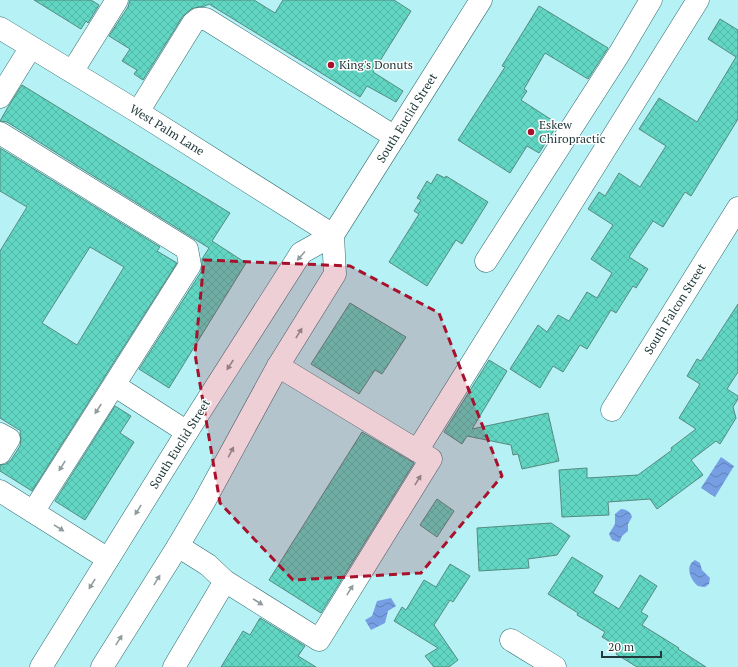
<svg xmlns="http://www.w3.org/2000/svg" width="738" height="667" viewBox="0 0 738 667" font-family="'PT Serif',serif">
  <style>
    .water { fill: url(#water-waves) }
    .building { fill: url(#building-cross-hatch); stroke: #558b80; fill-rule: evenodd }
    .lines { fill: none; stroke-linecap: round; stroke-linejoin: round }
    .minor-casing { stroke: #2f696c; stroke-width: 23 }
    .major-casing { stroke: #2f696c; stroke-width: 23 }
    .minor { stroke: #fff; stroke-width: 22 }
    .major { stroke: #fff; stroke-width: 22 }
    .oneway { fill: #909c9d }
    .marked { fill: #a8112b; fill-opacity: 0.2; stroke: #a8112b; stroke-width: 3; stroke-dasharray: 8 5; stroke-linejoin: round }
    .poi-dot { fill: #a8112b; stroke: #fff; stroke-width: 1.5 }
    .labels { text-anchor: middle; stroke-width: 3; stroke-linejoin: round; paint-order: stroke }
    .poi-label { font-size: 12px; fill: #223a3b; stroke: #fff; text-anchor: start }
    .street-label { font-size: 12px; fill: #223a3b; stroke: #fff }
  </style>
  <defs>
    <pattern id="water-waves" width="16" height="10" patternUnits="userSpaceOnUse"><rect width="16" height="10" fill="#769ee3"/><path d="M0 5q4-4 8 0t8 0" fill="none" stroke="#6082b9"/></pattern>
    <pattern id="building-cross-hatch" width="8" height="8" patternUnits="userSpaceOnUse"><rect width="8" height="8" fill="#61d6c2"/><path d="M0 0l8 8M0 8l8-8" fill="none" stroke="#54b8a8"/></pattern>
  </defs>
  <rect width="100%" height="100%" fill="#b6f2f5"/>
  <path class="water" d="M721,457l13,9 -19,31 -14,-9z
    M621,509c5,0 10,3 11,8l-4,7v7l-6,5 -2,5 -2,1 -6,-2 -3,-6 6,-10v-10z
    M695,560l5,3 2,7 8,8 -1,6 -4,3 -7,-1c-7,-5 -14,-20 -3,-26z
    M391,598l5,8 -8,5 -3,12 -14,7 -6,-10 7,-4 5,-15z"/>
  <path class="building" d="M34,0h57l8,5 -11,18 -2,-2 -5,8z
    M130,0h124l21,13 8,-13h111l17,11 -38,61 30,19 -7,11 -29,-16 -7,11 -151,-93 -4,2 -7,1 -7,2 -8,7 -40,64 -9,-6 3,-4 -15,-9 8,-12 -21,-13 19,-29z
    M539,6l69,42 -20,31 -43,-26 -21,36 3,2 -6,9 37,24 -19,29 -12,-7 -17,27 -52,-33 47,-73 -3,-1z
    M720,19l18,11v89l-47,77 -6,-4 -22,35 -10,-6 -24,36 19,12 -12,19 -3,-2 -17,27 -5,-3 -24,39 -7,-4 -17,27 -10,-6 -13,22 -30,-19 28,-44 9,7 11,-17 11,6 18,-29 10,6 15,-25 -21,-14 22,-34 -25,-16 11,-17 6,4 14,-23 21,14 26,-41 -27,-17 20,-31 38,24 39,-65 -28,-18z
    M22,85l208,128 -18,28 34,22 -77,125 -30,-19 62,-97 1,-9v-4l7,-11 -202,-126 -7,-1 8,-14z
    M0,148l160,99 -3,4 20,12 -145,228 -32,-20v-6l6,-1 5,-4 9,-14 1,-7 -1,-6 1,-2 -21,-13v-167l27,-44 -27,-16zM90,247l34,20 -47,78 -35,-22z
    M437,174l8,4 1,-2 42,26 -26,42 -6,-4 -29,46 -38,-24 30,-48 -5,-3 7,-11 -4,-2 10,-17 4,3z
    M350,303l56,34 -24,37 -7,-4 -16,24 -48,-30z
    M738,304v68l-11,17 11,7v3l-5,8 3,11 -16,26 -4,-3 -25,19 12,15 -46,34 -7,-10 -42,3 1,13 -47,2 -3,-47 28,-2v10l51,-3 34,-25 -1,-2 25,-19 -17,-11 21,-34 -13,-8 10,-17 4,2z
    M489,360l18,11 -35,58 76,-16 11,48 -37,8 -4,-15 -5,1 -2,-10 -44,-9 -5,8 -18,-12z
    M115,406l16,10 -11,17 14,9 -49,78 -30,-19z
    M362,432l52,31 -93,150 -52,-33z
    M437,499l17,12 -17,26 -17,-12z
    M551,523l19,13 -13,19 -29,4 1,9 -50,3 -2,-43z
    M572,557l31,19 -10,17 26,16 21,-34 17,11 -16,26 7,4 -6,9 37,23 -1,1 28,18h-69l-21,-13 4,-6 -18,-11 3,-5 -28,-17 1,-2 -30,-19z
    M450,564l20,12 -17,26 -3,-2 -16,25 24,35 -9,7h-15l-9,-11 13,-8 -44,-27 8,-14 4,3 18,-30 12,7z
    M260,618l45,28 -7,10 18,11h-95l22,-36 7,4z"/>
  <g class="lines">
    <defs>
      <path id="minor" d="M0,28l138,84 195,123
        M72,72l45,-72
        M0,97l31,-50
        M138,112l55,-89 5,-4h8l189,118
        M0,133l187,116 3,16 -76,120 73,47
        M486,261l133,-207 32,-54
        M612,410l126,-202
        M0,434l9,5 -9,14
        M417,451l281,-451
        M0,491l108,68
        M33,512l81,-127
        M225,581l94,59 112,-181 -153,-93
        M511,640l44,27
        M174,667l51,-86 -17,-16 -30,-19"/>
      <path id="major" d="M41,667l146,-235 114,-179 32,-18 148,-235
        M102,667l76,-121 26,-44 74,-136 57,-92 -2,-39"/>
    </defs>
    <use href="#minor" class="minor-casing"/>
    <use href="#major" class="major-casing"/>
    <use href="#minor" class="minor"/>
    <use href="#major" class="major"/>
  </g>
  <defs><path id="oneway-solid" d="M-6-.8H1V-3.2L6.5 0L1 3.2V.8H-6Z"/></defs>
  <g class="oneway">
    <use href="#oneway-solid" transform="translate(301 256) rotate(131)"/>
    <use href="#oneway-solid" transform="translate(299 333) rotate(-58)"/>
    <use href="#oneway-solid" transform="translate(230 365) rotate(123)"/>
    <use href="#oneway-solid" transform="translate(98 409) rotate(123)"/>
    <use href="#oneway-solid" transform="translate(231 452) rotate(-62)"/>
    <use href="#oneway-solid" transform="translate(62 466) rotate(122)"/>
    <use href="#oneway-solid" transform="translate(418 480) rotate(-58)"/>
    <use href="#oneway-solid" transform="translate(138 510) rotate(122)"/>
    <use href="#oneway-solid" transform="translate(59 528) rotate(32)"/>
    <use href="#oneway-solid" transform="translate(157 580) rotate(-58)"/>
    <use href="#oneway-solid" transform="translate(92 584) rotate(122)"/>
    <use href="#oneway-solid" transform="translate(350 590) rotate(-58)"/>
    <use href="#oneway-solid" transform="translate(258 602) rotate(32)"/>
    <use href="#oneway-solid" transform="translate(119 640) rotate(-58)"/>
  </g>
  <path class="marked" d="M204,260l146,6 89,47 63,163 -81,97 -128,7 -73,-77 -25,-149z"/>
  <g class="poi-dot">
    <circle cx="331" cy="65" r="4"/>
    <circle cx="531" cy="132" r="4"/>
  </g>
  <g class="labels">
    <g class="poi-label">
      <text x="339" y="69">King's Donuts</text>
      <text x="539" y="129">Eskew<tspan x="539" dy="14">Chiropractic</tspan></text>
    </g>
    <g class="street-label">
      <text transform="translate(407 118) rotate(-58)" y="4">South Euclid Street</text>
      <text transform="translate(167 130) rotate(32)" y="4">West Palm Lane</text>
      <text transform="translate(675 309) rotate(-58)" y="4">South Falcon Street</text>
      <text transform="translate(180 444) rotate(-58)" y="4">South Euclid Street</text>
    </g>
  </g>
  <path d="M602 651v6h59v-6" fill="none" stroke="#223a3b" stroke-width="2"/>
  <text x="608" y="651" font-size="12" fill="#223a3b" stroke="#ffffff" stroke-width="3" paint-order="stroke">20 m</text>
</svg>
